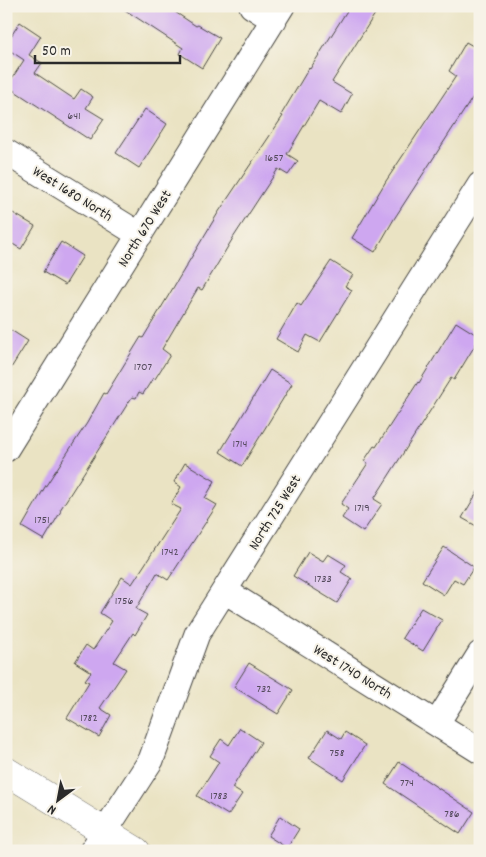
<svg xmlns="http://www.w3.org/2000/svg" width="486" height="857" viewBox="0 0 486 857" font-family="Dekko,sans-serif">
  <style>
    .building { fill: #cea7f0 }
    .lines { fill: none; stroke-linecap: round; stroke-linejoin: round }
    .minor-casing { stroke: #484742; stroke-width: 27 }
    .major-casing { stroke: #484742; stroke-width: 29 }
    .minor { stroke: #fff; stroke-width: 25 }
    .major { stroke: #fff; stroke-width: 28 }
    .labels { text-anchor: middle; stroke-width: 4; stroke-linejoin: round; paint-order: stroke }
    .number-label { font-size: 12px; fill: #544a5c }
    .street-label { font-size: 15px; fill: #2b2b2b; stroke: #f7f3e8 }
  </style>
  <rect width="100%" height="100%" fill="#f7f3e8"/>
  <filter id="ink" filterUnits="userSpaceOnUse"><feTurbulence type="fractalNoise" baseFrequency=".02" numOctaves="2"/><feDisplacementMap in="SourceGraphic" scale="10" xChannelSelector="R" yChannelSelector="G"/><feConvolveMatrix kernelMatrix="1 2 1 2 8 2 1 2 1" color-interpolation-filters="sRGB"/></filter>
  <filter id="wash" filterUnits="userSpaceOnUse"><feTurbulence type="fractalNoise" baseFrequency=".0096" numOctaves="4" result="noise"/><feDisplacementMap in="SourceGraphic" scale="20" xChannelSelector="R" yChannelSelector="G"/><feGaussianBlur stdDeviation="1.12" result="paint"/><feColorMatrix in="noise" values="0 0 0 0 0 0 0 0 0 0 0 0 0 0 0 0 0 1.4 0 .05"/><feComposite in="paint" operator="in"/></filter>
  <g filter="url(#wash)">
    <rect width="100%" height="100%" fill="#eae3c3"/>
    <g id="blocks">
      <path class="building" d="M119,6h47l30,20 2,-1 22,13 -18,30 -22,-14 3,-6z
        M350,6h30l-48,76 20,12 -11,20 -22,-13 -32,53 11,7 -10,14 -10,-6 -45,69 -31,52 -4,-2 -36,61 8,6 -15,24 -2,-1 -10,16 -4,-2 -3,6 -4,-1 -72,113 1,1 -17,29 -22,-13 23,-40 42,-64 17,-30 2,1 35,-57 2,1 75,-125 65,-97 -2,-1 28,-47 1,1z
        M20,22l21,14 -12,19 13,8 -7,10 39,26 7,-10 12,8 -7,11 18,11 -14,21 -83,-54 17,-26 -18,-12v-4z
        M466,42l14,8v36l-86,133 -19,33 -23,-14 34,-57 70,-105 -7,-5z
        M145,109l22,15 -28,44 -23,-15z
        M6,209l29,17 -14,23 -15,-9z
        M61,242l22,14 -18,29 -22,-13z
        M331,261l22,14 -8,11 7,4 -32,52 -13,-7 -9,17 -22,-13 21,-36 4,3z
        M456,322l24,15 -26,43 -3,-2 -77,121 8,5 -19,28 -21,-14 6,-9 -7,-5 27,-41 -4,-2 10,-15 2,1 42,-65 1,1z
        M6,327l22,14 -22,35z
        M270,370l22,14 -50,82 -22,-14z
        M185,463l30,18 -10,17 12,7 -49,75 -11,-7 -21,36 11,6 -12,20 -2,-2 -19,29 12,7 -26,39 11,7 -12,22 -32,-19 22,-36 -4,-2 6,-8 -16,-10 11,-17 7,5 19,-29 -12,-8 22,-36 10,7 49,-75 -10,-5 10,-17 -7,-5z
        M480,488v40l-18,-10z
        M444,547l30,20 -11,17 -9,-5 -10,16 -22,-14z
        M308,552l15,9 5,-7 18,11 -5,7 11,7 -15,24 -44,-27z
        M421,608l21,12 -19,31 -21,-13z
        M249,663l44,27 -15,24 -44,-27z
        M240,728l21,14 -29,46 10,6 -14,21 -31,-19 22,-34 -9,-6 11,-17 8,6z
        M327,730l14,9 4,-7 20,13 -22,35 -34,-22z
        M399,762l75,50 -14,22 -75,-50z
        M280,816l19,13 -12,19 -19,-12z"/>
    </g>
  </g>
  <g filter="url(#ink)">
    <use href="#blocks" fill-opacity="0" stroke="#484742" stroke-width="1"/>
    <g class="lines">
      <defs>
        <path id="minor" d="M252,6l22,14
          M6,152l134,83
          M6,449l276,-443
          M225,591l255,160
          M437,723l43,-69
          M92,851l59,-91 46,-126 283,-449"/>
        <path id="major" d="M6,771l130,80"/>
      </defs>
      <use href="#minor" class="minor-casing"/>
      <use href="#major" class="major-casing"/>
      <use href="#minor" class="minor"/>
      <use href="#major" class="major"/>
    </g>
  </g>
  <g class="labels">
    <g class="number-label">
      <text x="74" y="119">641</text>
      <text x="274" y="161">1657</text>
      <text x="143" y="370">1707</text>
      <text x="240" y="447">1714</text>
      <text x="362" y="511">1719</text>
      <text x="42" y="523">1751</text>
      <text x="170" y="555">1742</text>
      <text x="323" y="582">1733</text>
      <text x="124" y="604">1756</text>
      <text x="264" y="692">732</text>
      <text x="89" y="721">1782</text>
      <text x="337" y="756">758</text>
      <text x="407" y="786">774</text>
      <text x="219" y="799">1783</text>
      <text x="452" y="817">786</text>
    </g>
    <g class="street-label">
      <text transform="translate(73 193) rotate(32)" y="5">West 1680 North</text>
      <text transform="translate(144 228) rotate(-58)" y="5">North 670 West</text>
      <text transform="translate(274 512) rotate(-58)" y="5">North 725 West</text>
      <text transform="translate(353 671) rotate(32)" y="5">West 1740 North</text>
    </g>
  </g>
  <rect width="486" height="857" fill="none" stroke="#f7f3e8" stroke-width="25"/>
  <g transform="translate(58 800) rotate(212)" stroke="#f7f3e8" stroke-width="4" paint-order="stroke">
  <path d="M0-4L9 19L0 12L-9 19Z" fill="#2b2b2b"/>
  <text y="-8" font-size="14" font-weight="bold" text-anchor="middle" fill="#2b2b2b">N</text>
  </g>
  <path d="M35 55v8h145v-8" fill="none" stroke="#2b2b2b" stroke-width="2.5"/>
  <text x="42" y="55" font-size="15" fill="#2b2b2b" stroke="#f7f3e8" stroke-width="4" paint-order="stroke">50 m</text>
</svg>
